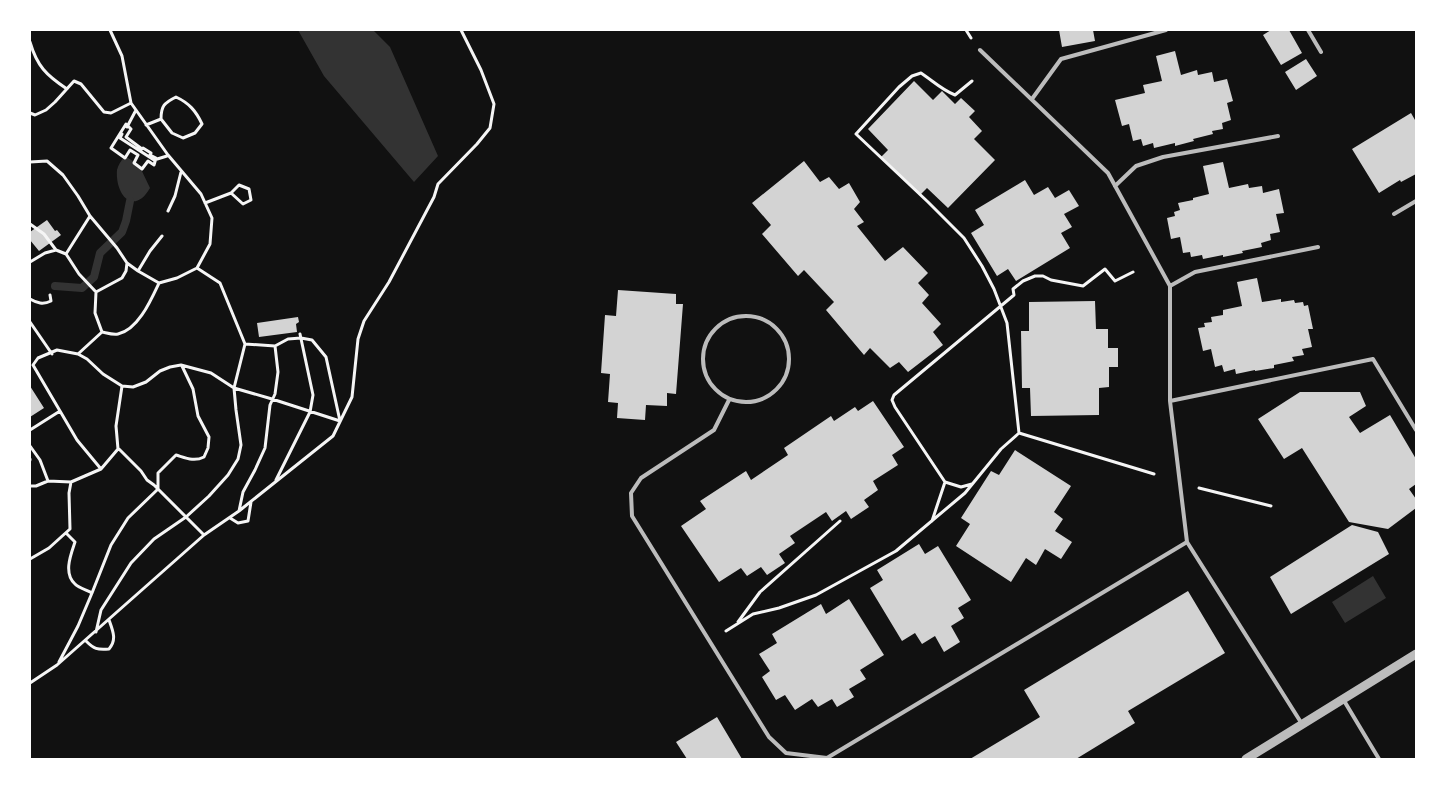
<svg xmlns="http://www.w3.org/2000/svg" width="1446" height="789" viewBox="0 0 1446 789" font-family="'Nunito Sans',sans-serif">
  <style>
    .water { fill: #333 }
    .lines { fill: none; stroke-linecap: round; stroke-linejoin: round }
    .stream { stroke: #333; stroke-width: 8 }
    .building { fill: #d3d3d3 }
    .path { stroke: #f5f5f5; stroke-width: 3 }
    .service { stroke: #bcbcbc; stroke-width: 4 }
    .tertiary { stroke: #bcbcbc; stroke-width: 9 }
  </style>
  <rect width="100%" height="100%" fill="#111"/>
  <path class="water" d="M298,30h75l17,17 48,109 -24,26 -90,-106z
    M125,156l14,9 11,23c-16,28 -35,7 -33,-18 1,-5 4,-9 8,-14z
    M1373,576l13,22 -41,25 -13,-21z"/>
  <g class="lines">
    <path class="stream" d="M55,286l27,2 12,-11 6,-24 22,-21 4,-11 4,-20"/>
  </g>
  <path class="building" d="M1059,30h34l2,11 -33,6z
    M1271,30h18l13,23 -21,12 -18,-30z
    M1175,51l6,24 16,-5 1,5 14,-3 2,10 13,-3 6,22 -6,2 4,17 -9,3 1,6 -11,2 1,3 -20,5 1,2 -19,5v-3l-21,5 -1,-5 -10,3 -2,-7 -8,2 -4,-17 -7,2 -7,-26 30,-7 -2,-8 19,-4 -6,-25z
    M1306,59l11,17 -21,14 -11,-18z
    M914,81l19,19 9,-9 13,13 6,-6 14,13 -6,6 13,14 -8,8 21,21 -47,48 -21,-20 -7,7 -39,-38 7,-7 -20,-21z
    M1411,113l4,7h1v54l-15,8 -1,-2 -21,13 -27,-44z
    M804,161l16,21 9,-5 10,12 10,-6 11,19 -6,7 10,13 -7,4 28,35 18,-14 25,26 -10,10 11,12 -7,8 19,21 -8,8 10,13 -35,27 -9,-10 -9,6 -20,-20 -6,7 -38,-45 8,-8 -30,-32 -6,6 -36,-42 9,-9 -19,-22z
    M1223,162l6,26 19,-4 1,4 13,-2 1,7 16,-4 5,24 -8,1 4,18 -10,2 1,6 -10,3 1,4 -20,4 1,2 -20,4v-2l-20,4 -1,-4 -11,2 -1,-5 -7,1 -3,-16 -9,2 -4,-21 8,-2 -1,-4 6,-2 -2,-7 15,-3v-2l16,-4 -6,-28z
    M1025,180l9,15 14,-8 7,11 14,-8 10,16 -15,8 8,13 -11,6 9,15 -54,33 -8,-12 -11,7 -26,-43 13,-8 -9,-15z
    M47,220l8,11 2,-1 4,5 -22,16 -9,-11v-8z
    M1257,278l5,24 19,-3v3l13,-2 1,3 8,-1 1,4 4,-1 5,24h-5l4,18 -10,2 2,6 -12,2 2,4 -20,4v3l-19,3v-1l-19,4 -1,-5 -11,3 -2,-7 -7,2 -4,-18 -8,2 -5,-23 7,-1 -1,-4 8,-1 -1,-5 12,-2v-5l19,-4 -5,-24z
    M618,290l58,4v10h7l-7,90 -9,-1v13l-21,-1 -1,15 -28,-2 1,-15 -10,-1 2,-28 -9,-1 4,-58 11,1z
    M1095,301l1,28h12v19h10v19h-9v20l-10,1v27l-68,1 -1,-28h-8l-1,-57h8v-29z
    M298,317l1,5 -3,2 1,8 -38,5 -2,-14z
    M30,386l14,22 -14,9z
    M1300,392h60l6,14 -17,11 11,16 30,-18 26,44v25l-7,5 7,10v9l-28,21 -39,-7 -47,-74 -18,11 -26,-40z
    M873,401l31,46 -12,8 6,10 -25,16 5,9 -14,10 5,7 -18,12 -5,-8 -14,10 -6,-9 -36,24 5,7 -16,11 6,9 -18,12 -6,-8 -14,9 -6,-8 -22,14 -38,-56 25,-17 -6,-8 46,-30 5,9 37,-25 -4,-7 47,-32 3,5 21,-14 3,4z
    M1015,450l56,36 -17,26 9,7 -8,12 17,11 -11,17 -16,-10 -9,16 -10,-7 -15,24 -55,-36 14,-22 -9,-6 30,-47 8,4z
    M1352,525l26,7 11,22 -98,60 -21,-37z
    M919,544l6,10 13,-8 33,54 -13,8 6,10 -13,8 9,16 -16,10 -9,-16 -13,8 -7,-11 -13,8 -32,-53 13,-8 -6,-10z
    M1188,591l37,62 -97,58 7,12 -59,36h-106l70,-42 -16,-27z
    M849,599l35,56 -24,15 6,9 -17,10 5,8 -17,10 -5,-8 -14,8 -6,-8 -17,11 -10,-15 -9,5 -14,-23 8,-6 -11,-17 18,-11 -5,-9 49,-30 5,10z
    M717,717l25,42h-55l-11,-17z"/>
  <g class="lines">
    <path class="path" d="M966,30l5,8
      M30,42c7,24 16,33 37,47
      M972,81l-17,14c-13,-5 -22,-14 -34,-22l-9,3 -13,11 -43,47 72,68 36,36 18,28 12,23 13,34 12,110
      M30,113l5,2 11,-5 9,-8 19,-21 7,3 23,28 7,1 20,-10
      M126,124l5,5 -5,8 16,12 1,-1 8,5 -1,2 6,3 -2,7 -6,-4 -6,8 -8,-6 4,-8 -8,-5 -5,8 -14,-10z
      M146,125l15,-6c0,-13 3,-16 15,-22 13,6 20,14 26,27l-7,9 -12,5 -11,-5 -11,-14
      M127,127l9,-17
      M122,134l-2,4 34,22 13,-4
      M30,162l17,-1 16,14 15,21 12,20 27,32 10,15 11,8 21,12 18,-5 20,-10 13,-24 2,-26 -11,-24 -33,-39 -37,-52 -9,-47 -12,-26
      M205,203l26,-10 8,-8 10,4 2,11 -8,4 -12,-11
      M168,211l7,-15 6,-24
      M30,224l14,10 12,16
      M66,254l24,-38
      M30,262l15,-9 11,-3 10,4 13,20 17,18
      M127,263l-1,8 -4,7 -26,14 -1,21 7,19c5,1 11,3 16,2 20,-4 33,-34 41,-51
      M197,268l23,15 25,61
      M138,271l12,-20 12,-15
      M30,299c7,4 13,6 21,2l-1,-6
      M30,322l22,32
      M78,354l24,-22
      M60,411l17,29 24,29
      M30,430l30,-19 -27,-46 5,-7 19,-8 21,4 9,5 16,15 19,12 11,1 13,-5 14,-11 10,-4 11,-2 30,8 23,15 38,11 68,22 -14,-64 -14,-17 -11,-2 -13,1 -13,7 -30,-2 -11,44 2,22 5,35 -3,14 -10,16 -19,21 -23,21 -32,22 -23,24 -30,47 -5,22
      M1019,433l135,41
      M30,446l10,14 8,21 -12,5h-6
      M119,449l22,22 6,9 7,5 50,50
      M30,459v1
      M276,480l34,-68 3,-17 -13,-61
      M48,481l23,1 30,-13 17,-20 -2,-23 6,-40
      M972,484l-11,3 -16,-5 -50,-75 -3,-7 2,-5 120,-100 -1,-6 10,-8 12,-5h8l8,4 32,6 22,-17 10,12 18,-9
      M1199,488l72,18
      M158,489v-16l18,-18c10,3 18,7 28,2l4,-9 1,-11 -11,-21 -5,-27 -11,-23
      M239,511l4,-19 12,-22 10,-22 5,-43 5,-11 3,-22 -3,-26
      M230,518l8,5 10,-2 3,-19
      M932,521l13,-39
      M66,533l9,9c-4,12 -12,31 0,42 4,4 12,6 17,9
      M30,559l19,-11 21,-19 -1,-36 2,-11
      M738,622l22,-30 80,-71
      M726,631l27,-17 26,-6 37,-13 80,-44 69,-58 36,-44 18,-16
      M86,641c8,8 11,9 23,8 8,-9 4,-18 0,-29
      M59,662l19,-36 14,-33 19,-48 17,-27 30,-29
      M30,683l27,-18 147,-130 35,-24 94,-75 19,-39 6,-58 6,-18 25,-39 45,-85 4,-13 39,-40 13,-16 4,-24 -13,-34 -20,-40"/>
    <path class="service" d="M1308,30l13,22
      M1032,99l29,-40 105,-29
      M1115,186l21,-20 27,-9 115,-21
      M1394,214l22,-13
      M1170,286l25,-14 123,-25
      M703 359a43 43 0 1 1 86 0a43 43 0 1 1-86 0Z
      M729,400l-15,30 -73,48 -10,15 1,23 137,221 17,16 41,5 360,-216 -17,-141v-115l-62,-113 -128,-123
      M1170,401l203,-42 43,71
      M1187,542l115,182
      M1343,699l36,60"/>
    <path class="tertiary" d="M1246,759l170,-105"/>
  </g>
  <rect width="1446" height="789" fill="none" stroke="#ffffff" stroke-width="62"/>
</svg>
